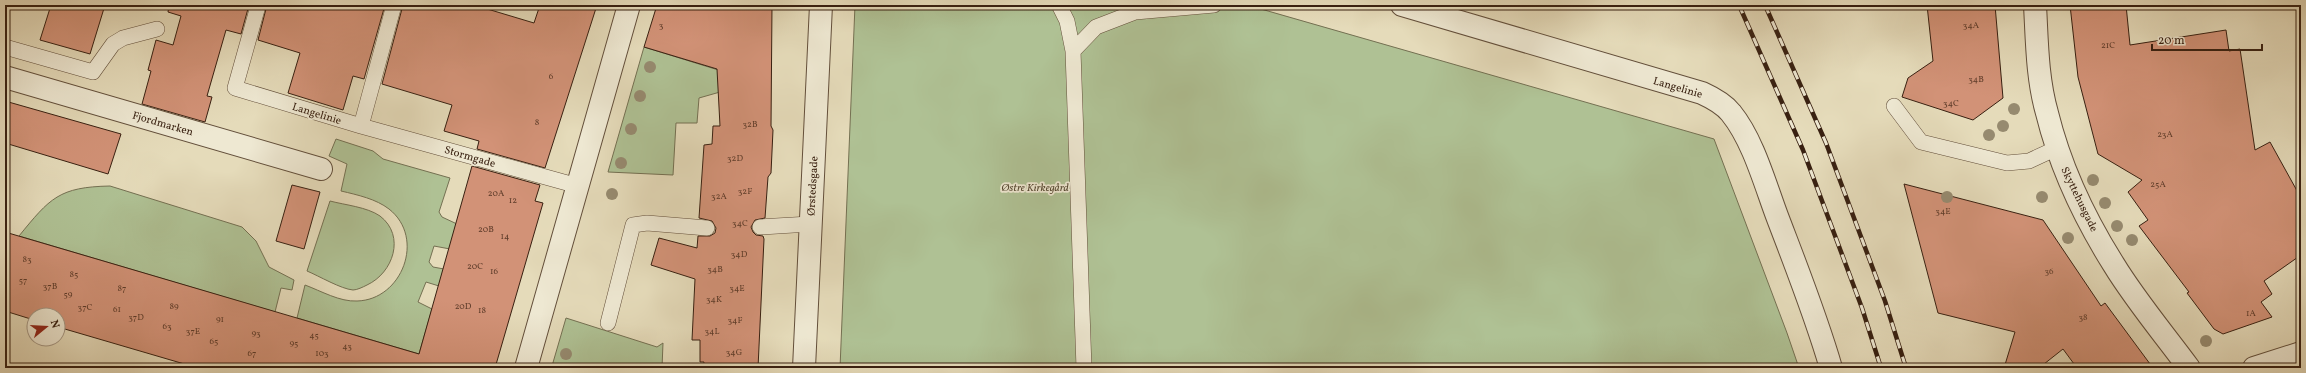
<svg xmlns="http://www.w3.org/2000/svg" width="2306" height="373" viewBox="0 0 2306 373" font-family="Vollkorn,serif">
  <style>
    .green { fill: #afc194; stroke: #747052 }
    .building { fill: #d29277; stroke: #382011 }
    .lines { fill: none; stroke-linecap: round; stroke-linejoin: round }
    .service-casing { stroke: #634f3b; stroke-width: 16 }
    .minor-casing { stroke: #634f3b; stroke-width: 24 }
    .tertiary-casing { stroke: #634f3b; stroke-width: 24 }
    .service { stroke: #eee8d2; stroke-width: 15 }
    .minor { stroke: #eee8d2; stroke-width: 22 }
    .tertiary { stroke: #eee8d2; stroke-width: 22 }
    .rail-casing { stroke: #382011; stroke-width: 4.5 }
    .rail { stroke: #eee8d2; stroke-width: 3; stroke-dasharray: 9; stroke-linecap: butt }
    .tree { fill: #968a6f }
    .labels { text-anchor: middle; stroke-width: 3.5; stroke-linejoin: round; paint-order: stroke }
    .number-label { font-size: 9px; fill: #5e3c2a }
    .street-label { font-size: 11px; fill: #382011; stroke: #eee8d2 }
    .park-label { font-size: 11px; font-style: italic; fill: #564832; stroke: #eee8d2 }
  </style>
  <rect width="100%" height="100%" fill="#e5dbba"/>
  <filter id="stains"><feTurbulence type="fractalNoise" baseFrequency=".005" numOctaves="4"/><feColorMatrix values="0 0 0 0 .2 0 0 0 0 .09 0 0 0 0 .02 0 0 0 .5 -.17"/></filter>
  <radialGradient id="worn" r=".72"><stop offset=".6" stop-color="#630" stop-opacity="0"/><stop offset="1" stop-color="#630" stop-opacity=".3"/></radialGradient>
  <path class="green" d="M855,5h392l467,134 73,194 12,35h-959z
    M644,47l84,26 -1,17 -28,8 -2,25h-21l-3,52 -65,-3z
    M336,139l37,12 10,8 67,19 -11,34 3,5 15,7 -7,25 -16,-3 -5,16 4,5 11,2 -5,17 -13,-4 -8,20 14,7 -13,45 -122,-36 8,-33c16,6 35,17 52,16 45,-1 69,-63 32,-92 -13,-10 -31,-14 -48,-18l6,-27 -18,-8z
    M110,186l132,41 14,14 13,26 25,13 -2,10 -11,-2 -6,24 -256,-76c31,-38 40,-49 91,-50z
    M330,201c15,4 37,6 50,15 26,20 13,57 -13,69 -4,2 -10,5 -14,5 -12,-1 -34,-14 -46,-19z
    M566,318l91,29 6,-4 -1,25h-105l-5,-2z"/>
  <path class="building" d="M51,5h54l-15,49 -50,-14z
    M169,5h80l-8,29 -15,-4 -19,66 5,1 -7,25 -63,-18 9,-33 -3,-1 8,-30 17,5 8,-29 -13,-4z
    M267,5h118l-21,74 -11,-3 -10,34 -55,-17 12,-40 -42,-13z
    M403,5h71l60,18 6,-18h57l-52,163 -68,-19 2,-8 -35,-10 8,-26 -70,-21z
    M657,5h115l-1,121 2,4 -2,43 -3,4 -3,41 -10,2 -4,7 2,5 3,3 7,1 1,3 -6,129h-55l1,-6h-4v-22h-8l3,-61 -44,-14 8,-27 38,10 1,-12h12l5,-3 1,-5 -4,-7 -13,-3 5,-73 8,-1 1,-18h7l-3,-57 -73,-22z
    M1927,5h68l8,93 -30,22 -71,-23 6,-19 25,-17z
    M2070,5h56l4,40 96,-15 3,21 11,-2 15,101 15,-8 31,56v57l-37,26 8,13 -11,8 11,15 -49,17 -9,-5 -27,-36 2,-1 -50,-66 9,-6 -20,-28 14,-12 -44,-26 -20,-77z
    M5,101l116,33 -13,40 -103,-31z
    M472,166l68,19 -5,16 8,2 -48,165h-297l-140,-41v-12h-24v5l-29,-9v-79l414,122z
    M1904,184l139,36 58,86 4,-3 48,65h-76l-14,-19 -24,19h-35l11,-36 -77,-19z
    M292,185l28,7 -16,57 -28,-8z"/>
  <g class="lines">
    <defs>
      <path id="service" d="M1059,5l8,16 6,30 11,317
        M258,6l-23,82 126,38 33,-121
        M5,47l88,25 20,-28 10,-6 34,-9
        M1073,51l23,-24 39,-15 79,-7
        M1894,106l27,36 86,21 22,-2 28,-13
        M361,126l217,60
        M760,227l50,-3
        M608,323l25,-98 14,-2 60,5"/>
      <path id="minor" d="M5,77l316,92
        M526,368l103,-363
        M804,368l17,-363
        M2254,368l47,-15"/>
      <path id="tertiary" d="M1402,5l300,88c11,5 22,11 29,20 22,27 34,71 46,103 19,50 39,100 54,152
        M2035,5c2,36 2,73 12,108 13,53 38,106 67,152 22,36 50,69 75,103"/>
    </defs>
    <use href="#service" class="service-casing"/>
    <use href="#minor" class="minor-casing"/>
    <use href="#tertiary" class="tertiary-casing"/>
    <use href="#service" class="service"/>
    <use href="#minor" class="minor"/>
    <use href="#tertiary" class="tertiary"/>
    <defs>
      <path id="rail" d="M1739,5l64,145 59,158 19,60
        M1765,5l61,138 59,158 21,67"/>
    </defs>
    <use href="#rail" class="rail-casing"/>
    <use href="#rail" class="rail"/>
  </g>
  <g class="tree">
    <circle cx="650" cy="67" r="6"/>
    <circle cx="640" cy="96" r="6"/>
    <circle cx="2014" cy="109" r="6"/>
    <circle cx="2003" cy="126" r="6"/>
    <circle cx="631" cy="129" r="6"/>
    <circle cx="1989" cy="135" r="6"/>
    <circle cx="621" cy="163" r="6"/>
    <circle cx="2093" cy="180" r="6"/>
    <circle cx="612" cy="194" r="6"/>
    <circle cx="1947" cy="197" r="6"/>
    <circle cx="2042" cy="197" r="6"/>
    <circle cx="2105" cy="203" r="6"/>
    <circle cx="2117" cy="226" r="6"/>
    <circle cx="2068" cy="238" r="6"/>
    <circle cx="2132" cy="240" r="6"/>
    <circle cx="2206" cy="341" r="6"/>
    <circle cx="566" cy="354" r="6"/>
  </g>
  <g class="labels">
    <g class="number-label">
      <text x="661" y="28">3</text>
      <text x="1971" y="28">34A</text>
      <text x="2108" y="48">21C</text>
      <text x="551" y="79">6</text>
      <text x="1976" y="82">34B</text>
      <text x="1951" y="106">34C</text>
      <text x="537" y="125">8</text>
      <text x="750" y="127">32B</text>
      <text x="2165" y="137">23A</text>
      <text x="735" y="161">32D</text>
      <text x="2158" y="187">25A</text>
      <text x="745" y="194">32F</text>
      <text x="496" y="196">20A</text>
      <text x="719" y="199">32A</text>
      <text x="513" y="203">12</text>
      <text x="1943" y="214">34E</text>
      <text x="740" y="226">34C</text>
      <text x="486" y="232">20B</text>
      <text x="505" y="239">14</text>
      <text x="739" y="257">34D</text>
      <text x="27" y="262">83</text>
      <text x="475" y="269">20C</text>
      <text x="715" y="272">34B</text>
      <text x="494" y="274">16</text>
      <text x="2049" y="274">36</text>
      <text x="74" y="277">85</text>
      <text x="23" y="283">57</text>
      <text x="50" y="289">37B</text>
      <text x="122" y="291">87</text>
      <text x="737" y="291">34E</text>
      <text x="68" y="297">59</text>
      <text x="714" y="302">34K</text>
      <text x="174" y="309">89</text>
      <text x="463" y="309">20D</text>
      <text x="85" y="310">37C</text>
      <text x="117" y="312">61</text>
      <text x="482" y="313">18</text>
      <text x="2251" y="316">1A</text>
      <text x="136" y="320">37D</text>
      <text x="2083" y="320">38</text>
      <text x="220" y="322">91</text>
      <text x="735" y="323">34F</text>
      <text x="167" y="329">63</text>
      <text x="193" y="334">37E</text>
      <text x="712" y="334">34L</text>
      <text x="256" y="336">93</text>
      <text x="314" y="338">45</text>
      <text x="214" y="344">65</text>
      <text x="294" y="346">95</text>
      <text x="347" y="349">43</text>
      <text x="734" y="355">34G</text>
      <text x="252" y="356">67</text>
      <text x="322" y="356">103</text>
    </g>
    <g class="street-label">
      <text transform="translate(1678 87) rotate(16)" y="4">Langelinie</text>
      <text transform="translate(317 113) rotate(17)" y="4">Langelinie</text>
      <text transform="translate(163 123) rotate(16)" y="4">Fjordmarken</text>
      <text transform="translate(470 156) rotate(16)" y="4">Stormgade</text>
      <text transform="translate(812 186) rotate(-87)" y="4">Ørstedsgade</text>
      <text transform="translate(2080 199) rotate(64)" y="4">Skyttehusgade</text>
    </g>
    <g class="park-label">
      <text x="1035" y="191">Østre Kirkegård</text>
    </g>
  </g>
  <rect width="2306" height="373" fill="none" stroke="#e5dbba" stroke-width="20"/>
  <rect x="6" y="6" width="2294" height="361" fill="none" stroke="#382011" stroke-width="2"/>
  <rect x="10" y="10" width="2286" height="353" fill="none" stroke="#382011"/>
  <g transform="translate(46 327) rotate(72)"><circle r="19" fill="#eee8d2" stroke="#a59885"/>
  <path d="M0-3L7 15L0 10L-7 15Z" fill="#8f2418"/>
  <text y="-6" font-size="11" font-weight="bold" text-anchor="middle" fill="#382011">N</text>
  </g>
  <path d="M2152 44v6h110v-6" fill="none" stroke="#382011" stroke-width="2"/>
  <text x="2158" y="44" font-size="12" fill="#382011" stroke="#eee8d2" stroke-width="3" paint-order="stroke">20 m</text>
  <rect width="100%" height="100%" filter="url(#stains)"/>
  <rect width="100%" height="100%" fill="url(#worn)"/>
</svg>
